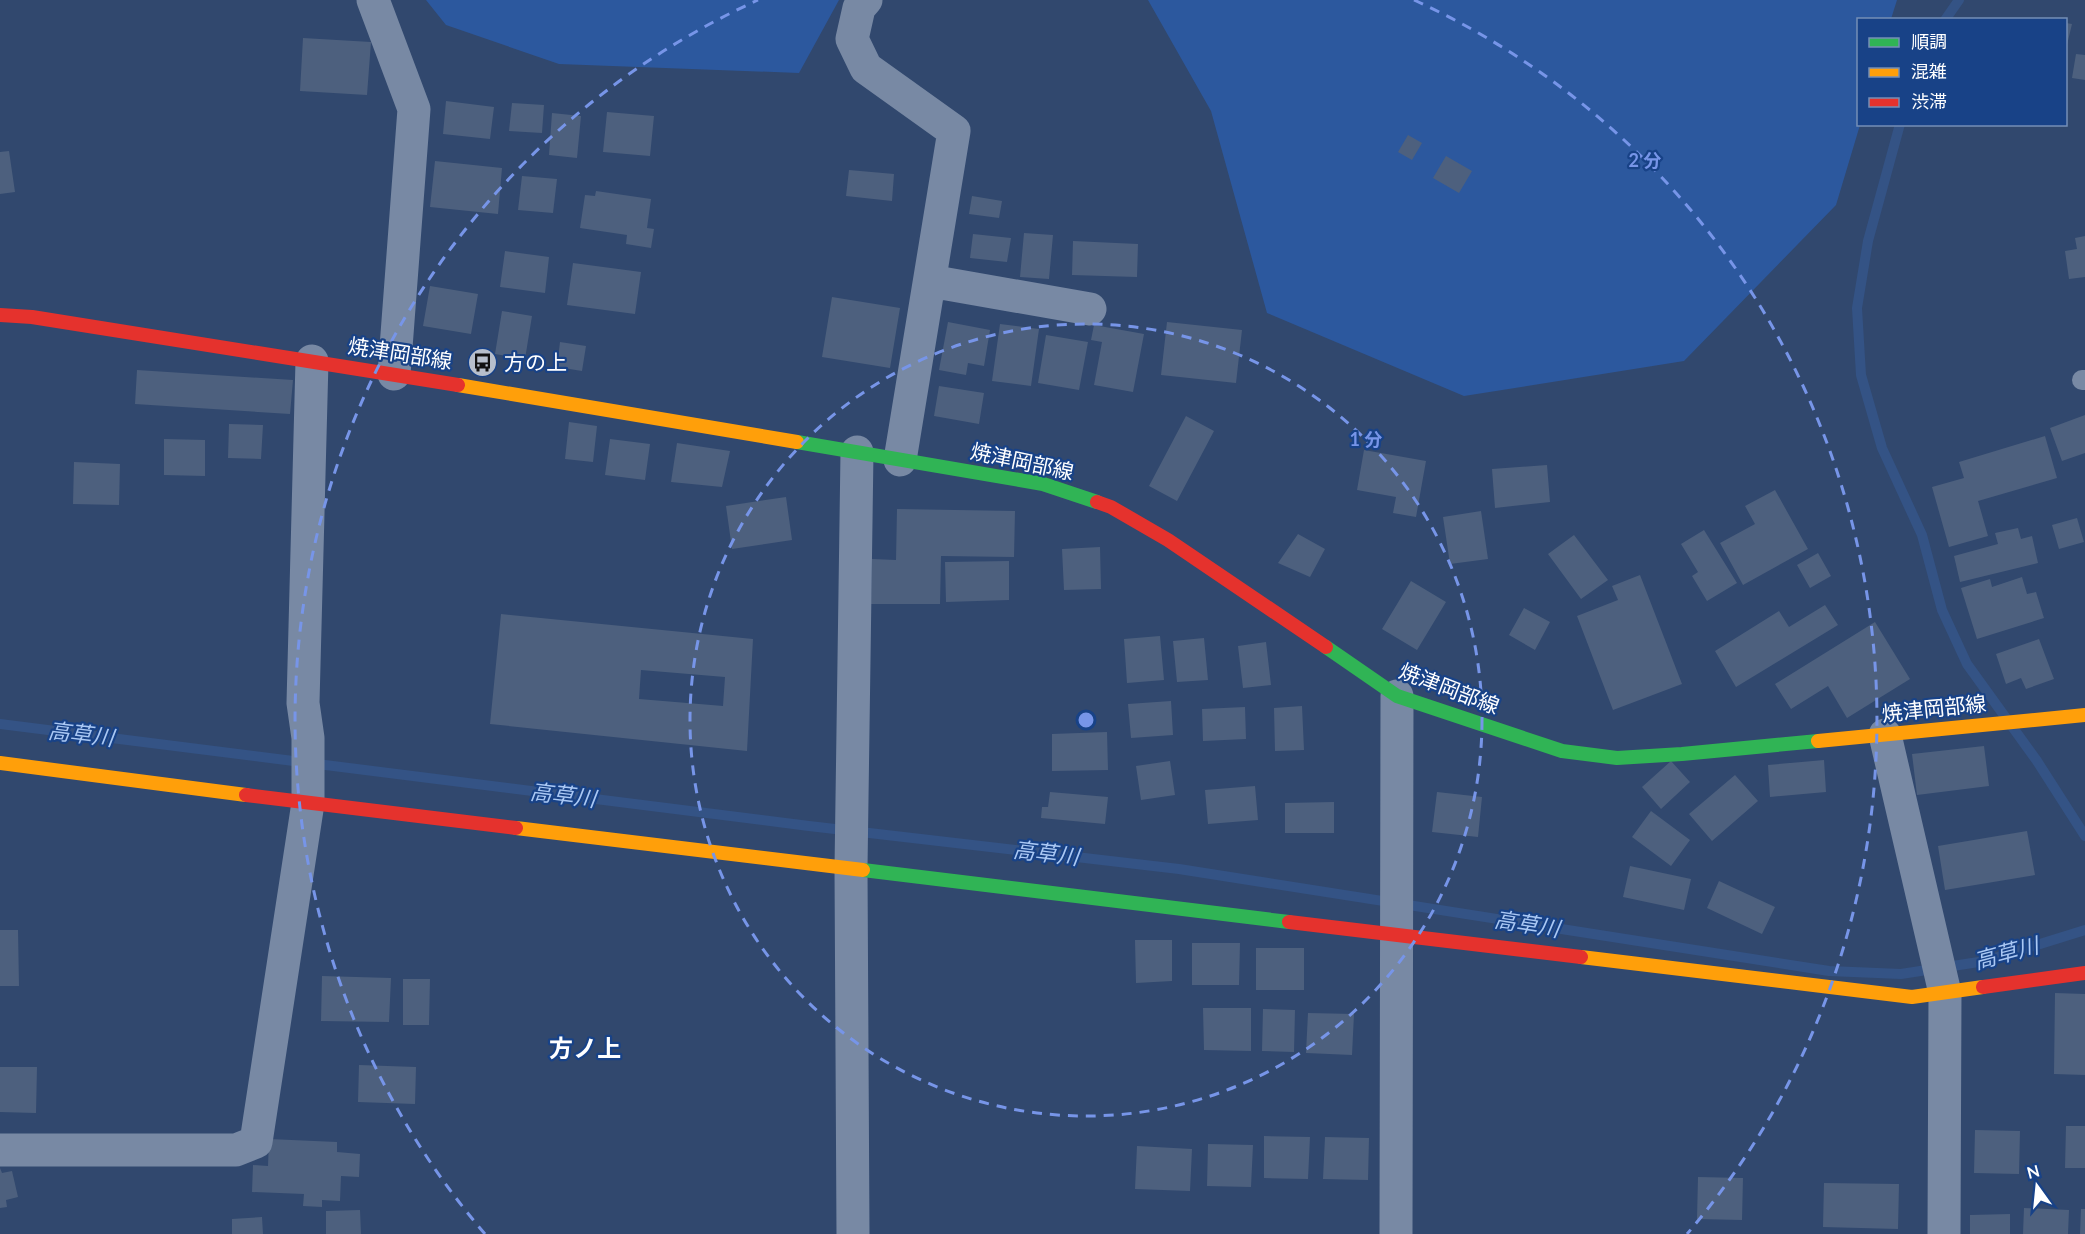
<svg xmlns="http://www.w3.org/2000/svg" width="2085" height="1234" viewBox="0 0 2085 1234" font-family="Lato,'Noto Sans JP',sans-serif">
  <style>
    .green { fill: #2c589e }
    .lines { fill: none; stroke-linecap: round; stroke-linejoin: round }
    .stream { stroke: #345385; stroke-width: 10 }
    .building { fill: #4d607e; fill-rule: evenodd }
    .lane { stroke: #7889a4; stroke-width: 20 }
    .street { stroke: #7889a4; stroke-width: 33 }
    .fast { stroke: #30b455; stroke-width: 14 }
    .slow { stroke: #ff9f0a; stroke-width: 14 }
    .jam { stroke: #e5322d; stroke-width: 14 }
    .ring { fill: none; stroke: #7795e8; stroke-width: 3; stroke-dasharray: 10 8 }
    .labels { text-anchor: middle; stroke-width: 4.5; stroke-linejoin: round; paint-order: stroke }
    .street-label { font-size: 21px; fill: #fff; stroke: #184287 }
    .poi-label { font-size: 21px; fill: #fff; stroke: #184287; text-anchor: start }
    .water-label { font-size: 22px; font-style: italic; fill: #aac8f4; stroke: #184287 }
    .quarter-label { font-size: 24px; font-weight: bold; fill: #fff; stroke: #184287 }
    .centre { fill: #7795e8; stroke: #184287; stroke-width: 3 }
    .ring-label { font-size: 18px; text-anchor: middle; font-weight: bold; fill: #7795e8; stroke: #184287; stroke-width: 4.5; stroke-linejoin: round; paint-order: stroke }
  </style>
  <rect width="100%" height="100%" fill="#31486e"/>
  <path class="green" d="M426,0h413l-40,73 -240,-9 -113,-39z
    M1148,0h749l-6,19 -33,1v104l2,1 -24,80 -152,156 -220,35 -197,-83 -56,-202z"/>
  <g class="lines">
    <path class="stream" d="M1945,20l14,-20
      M1900,124l-32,117 -11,67 4,67 21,73 40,87 20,75 25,54 70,97 48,75
      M0,724l809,102 370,43 650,102 72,3 84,-13 100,-31"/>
  </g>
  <path class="building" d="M2066,23l6,1 -6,25z
    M303,38l68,4 -4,53 -67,-4z
    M2076,54l9,1v25l-13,-2z
    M446,101l48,6 -4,32 -47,-5z
    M512,103l32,2 -2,28 -33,-2z
    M607,112l47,4 -4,40 -47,-4z
    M552,113l29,3 -4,42 -28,-3z
    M1408,135l14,8 -10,17 -14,-8z
    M9,151l6,41 -15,2v-42z
    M1446,156l26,15 -13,22 -26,-15z
    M435,161l67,7 -4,46 -68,-7z
    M849,170l45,4 -2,27 -46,-5z
    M522,176l35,3 -4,34 -35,-3z
    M596,191l55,8 -4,29 7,1 -3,19 -25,-4 1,-9 -47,-7 5,-33 10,1z
    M972,196l30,5 -3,17 -30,-4z
    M1024,233l29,2 -4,44 -29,-2z
    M973,234l38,4 -4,24 -37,-4z
    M2085,236v41l-16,2 -4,-28 12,-2 -2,-11z
    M1073,241l65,3 -1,33 -65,-2z
    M505,251l44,6 -4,36 -45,-6z
    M573,263l68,9 -6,42 -68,-9z
    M430,286l48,8 -7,40 -48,-8z
    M832,297l68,11 -10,60 -68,-11z
    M502,311l30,5 -7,43 -30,-5z
    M948,322l42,8 -6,36 -16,-3 -2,12 -27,-5z
    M1167,322l75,8 -6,53 -75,-8z
    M1000,324l39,5 -8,57 -39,-5z
    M1094,325l50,9 -11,58 -39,-7 8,-43 -11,-2z
    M1046,335l42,7 -9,48 -41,-7z
    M560,342l26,4 -4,25 -25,-4z
    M137,370l156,10 -3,34 -155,-10z
    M939,386l45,7 -5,31 -45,-8z
    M2085,415v38l-23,8 -12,-33z
    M1186,416l28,15 -37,70 -28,-15z
    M569,422l28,4 -4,36 -28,-3z
    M229,424l34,1 -2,34 -33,-1z
    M2045,436l12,42 -79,23 10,35 -39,11 -17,-60 32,-9 -5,-16z
    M164,439l41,1v36l-41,-1z
    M610,439l40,5 -5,36 -40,-5z
    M677,443l53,8 -8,36 -51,-5z
    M1364,450l62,11 -10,56 -23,-4 3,-16 -39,-7z
    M74,462l46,2 -1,41 -46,-1z
    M1547,465l3,37 -55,6 -3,-39z
    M1775,490l33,59 -65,36 -23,-42 35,-19 -10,-18z
    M786,497l6,43 -60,9 -6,-43z
    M897,509l118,2 -1,46 -73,-1 -1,48h-69l1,-45 24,1z
    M1481,511l7,48 -38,5 -7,-47z
    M2077,518l7,24 -25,7 -7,-24z
    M2018,528l3,11 11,-3 6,27 -78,19 -6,-26 44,-12 -3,-11z
    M1704,530l33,53 -30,18 -15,-25 6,-4 -17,-28z
    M1298,534l27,15 -15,28 -32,-14z
    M1574,535l34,45 -27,19 -33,-45z
    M1100,547l1,42 -37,1 -2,-41z
    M1818,553l13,23 -21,12 -13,-23z
    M1009,561v39l-63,2 -1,-40z
    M1640,575l42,109 -69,26 -36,-94 41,-16 -6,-14z
    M2022,577l5,17 9,-2 8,26 -67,21 -16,-51 29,-9 2,8z
    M1411,581l35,21 -29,48 -35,-21z
    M1825,605l13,20 -102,62 -21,-36 64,-40 10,16z
    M1524,608l26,14 -15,28 -26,-15z
    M501,614l252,25 -6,112 -257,-27zM641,670l84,7 -2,29 -84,-7z
    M1875,622l35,57 -63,39 -19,-32 -37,23 -16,-25z
    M1160,636l4,44 -37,3 -3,-44z
    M1204,638l4,42 -31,2 -4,-41z
    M2039,639l15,40 -28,10 -5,-11 -15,6 -10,-30z
    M1266,642l5,43 -28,3 -5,-42z
    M1171,701l2,34 -42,3 -3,-34z
    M1302,706l2,44 -29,1 -1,-43z
    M1245,707l1,32 -43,2 -1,-32z
    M1107,732l1,38 -56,1v-37z
    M1984,746l5,40 -72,9 -5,-41z
    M1824,760l2,32 -56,5 -2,-32z
    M1170,761l5,34 -34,5 -5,-34z
    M1671,761l19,21 -29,27 -19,-22z
    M1735,775l23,26 -46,40 -23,-27z
    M1255,786l3,34 -50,4 -3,-34z
    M1050,792l58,5 -3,27 -64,-6 1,-11h6z
    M1437,792l45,5 -4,40 -46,-5z
    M1334,802v31h-49v-30z
    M1651,811l39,29 -19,26 -39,-29z
    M2027,831l8,44 -90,15 -7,-44z
    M1630,866l61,13 -7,31 -61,-13z
    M1719,881l56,26 -13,27 -55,-26z
    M0,930h18l1,56h-19z
    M1135,940h37v41l-36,2z
    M1192,943h48l-1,42h-47z
    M1256,948h48v42h-48z
    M322,976l69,2 -2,44 -68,-1z
    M403,979h27l-1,46h-26z
    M2055,993l30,1v81l-31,-1z
    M1203,1008h48v43l-47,-1z
    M1263,1009l32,1 -1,42 -32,-1z
    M1308,1013l46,1 -2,41 -46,-2z
    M359,1065l57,2 -1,37 -57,-2z
    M0,1067h37l-1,46 -36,-1z
    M2066,1126h19v42h-20z
    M1975,1130l45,1 -1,43 -45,-1z
    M1264,1136l46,1 -2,42 -44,-1z
    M1325,1137l44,1 -1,42 -45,-1z
    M269,1139l68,3v10l23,2 -1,23 -18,-1 -1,25 -18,-1v7l-19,-1 1,-12 -52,-2 1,-27 15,1z
    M1208,1144l45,1 -2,42 -44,-1z
    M1137,1146l55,3 -2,42 -55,-2z
    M0,1168l2,5 10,-2 6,26 -12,3 1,7 -7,1z
    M1698,1177l45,1 -1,42 -45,-1z
    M1824,1183l75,1 -1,45 -75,-2z
    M2024,1208l45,2 -1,24h-45z
    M2081,1209h4v25h-5z
    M360,1210l1,24h-35v-23z
    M2010,1214v20h-40v-19z
    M262,1217l1,17h-31v-15z"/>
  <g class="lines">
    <path class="lane" d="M2082,380h3"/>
    <path class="street" d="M373,0l41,109 -20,265
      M866,0l-7,8 -7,31 14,29 88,63 -54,329
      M930,281l160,28
      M1885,735l60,258 -1,241
      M0,1150h236l20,-8 52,-339v-65l-5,-35 9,-342
      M853,1234l-2,-366 6,-416
      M1396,1234l1,-538"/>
    <path class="fast" d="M797,442l246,42 54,18
      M1326,647l71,49 165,55 55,7 65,-4 136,-13
      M863,870l426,52"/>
    <path class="slow" d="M458,385l339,57
      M1818,741l267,-26
      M0,763l246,32
      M516,828l347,42
      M1581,957l331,40 71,-10"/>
    <path class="jam" d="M0,315l32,2 426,68
      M1097,502l14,5 57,33 158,107
      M246,795l270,33
      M1289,922l292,35
      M1983,987l102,-14"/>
  </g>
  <g class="ring">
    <circle cx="1086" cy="720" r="396"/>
    <path d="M485 1234A791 791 0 0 1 758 0M1414 0A791 791 0 0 1 1687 1234"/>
  </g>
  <defs>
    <symbol id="bus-disc" viewBox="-11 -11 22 22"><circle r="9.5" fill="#b7bfcc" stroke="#184287"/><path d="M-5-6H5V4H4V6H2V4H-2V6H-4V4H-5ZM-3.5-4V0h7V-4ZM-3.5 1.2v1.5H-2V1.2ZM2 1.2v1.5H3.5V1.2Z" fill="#111"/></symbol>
  </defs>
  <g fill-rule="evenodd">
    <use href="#bus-disc" x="466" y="346" width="33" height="33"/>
  </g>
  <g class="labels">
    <g class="street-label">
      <text transform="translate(400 354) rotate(9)" y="7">焼津岡部線</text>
      <text transform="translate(1022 462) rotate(12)" y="7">焼津岡部線</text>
      <text transform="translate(1449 689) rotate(21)" y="7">焼津岡部線</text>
      <text transform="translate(1934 709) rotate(-6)" y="7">焼津岡部線</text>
    </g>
    <g class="poi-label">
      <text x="504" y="370">方の上</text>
    </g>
    <g class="water-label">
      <text transform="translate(81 734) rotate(7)" y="8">高草川</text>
      <text transform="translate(563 795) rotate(7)" y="8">高草川</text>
      <text transform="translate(1046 853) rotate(7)" y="8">高草川</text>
      <text transform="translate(1527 924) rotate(9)" y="8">高草川</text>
      <text transform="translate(2006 953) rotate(-15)" y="8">高草川</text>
    </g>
    <g class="quarter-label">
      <text x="585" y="1057">方ノ上</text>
    </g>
  </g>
  <circle cx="1086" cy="720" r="9" class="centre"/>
  <g class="ring-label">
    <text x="1645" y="167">2 分</text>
    <text x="1366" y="446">1 分</text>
  </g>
  <rect x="1857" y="18" width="210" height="108" fill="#184287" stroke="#748eb7" stroke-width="1.5"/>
  <rect x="1869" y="38" width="30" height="9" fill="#30b455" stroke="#748eb7" stroke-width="1.5"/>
  <text x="1911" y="48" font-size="18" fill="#ffffff">順調</text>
  <rect x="1869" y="68" width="30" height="9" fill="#ff9f0a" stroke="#748eb7" stroke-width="1.5"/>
  <text x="1911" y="78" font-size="18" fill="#ffffff">混雑</text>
  <rect x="1869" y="98" width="30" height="9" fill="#e5322d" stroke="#748eb7" stroke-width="1.5"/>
  <text x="1911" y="108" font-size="18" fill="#ffffff">渋滞</text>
  <g transform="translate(2037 1186) rotate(345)" stroke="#184287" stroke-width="4.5" paint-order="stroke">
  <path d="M0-4.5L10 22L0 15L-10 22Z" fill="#ffffff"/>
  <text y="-9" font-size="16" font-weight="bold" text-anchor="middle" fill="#ffffff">N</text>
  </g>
</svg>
